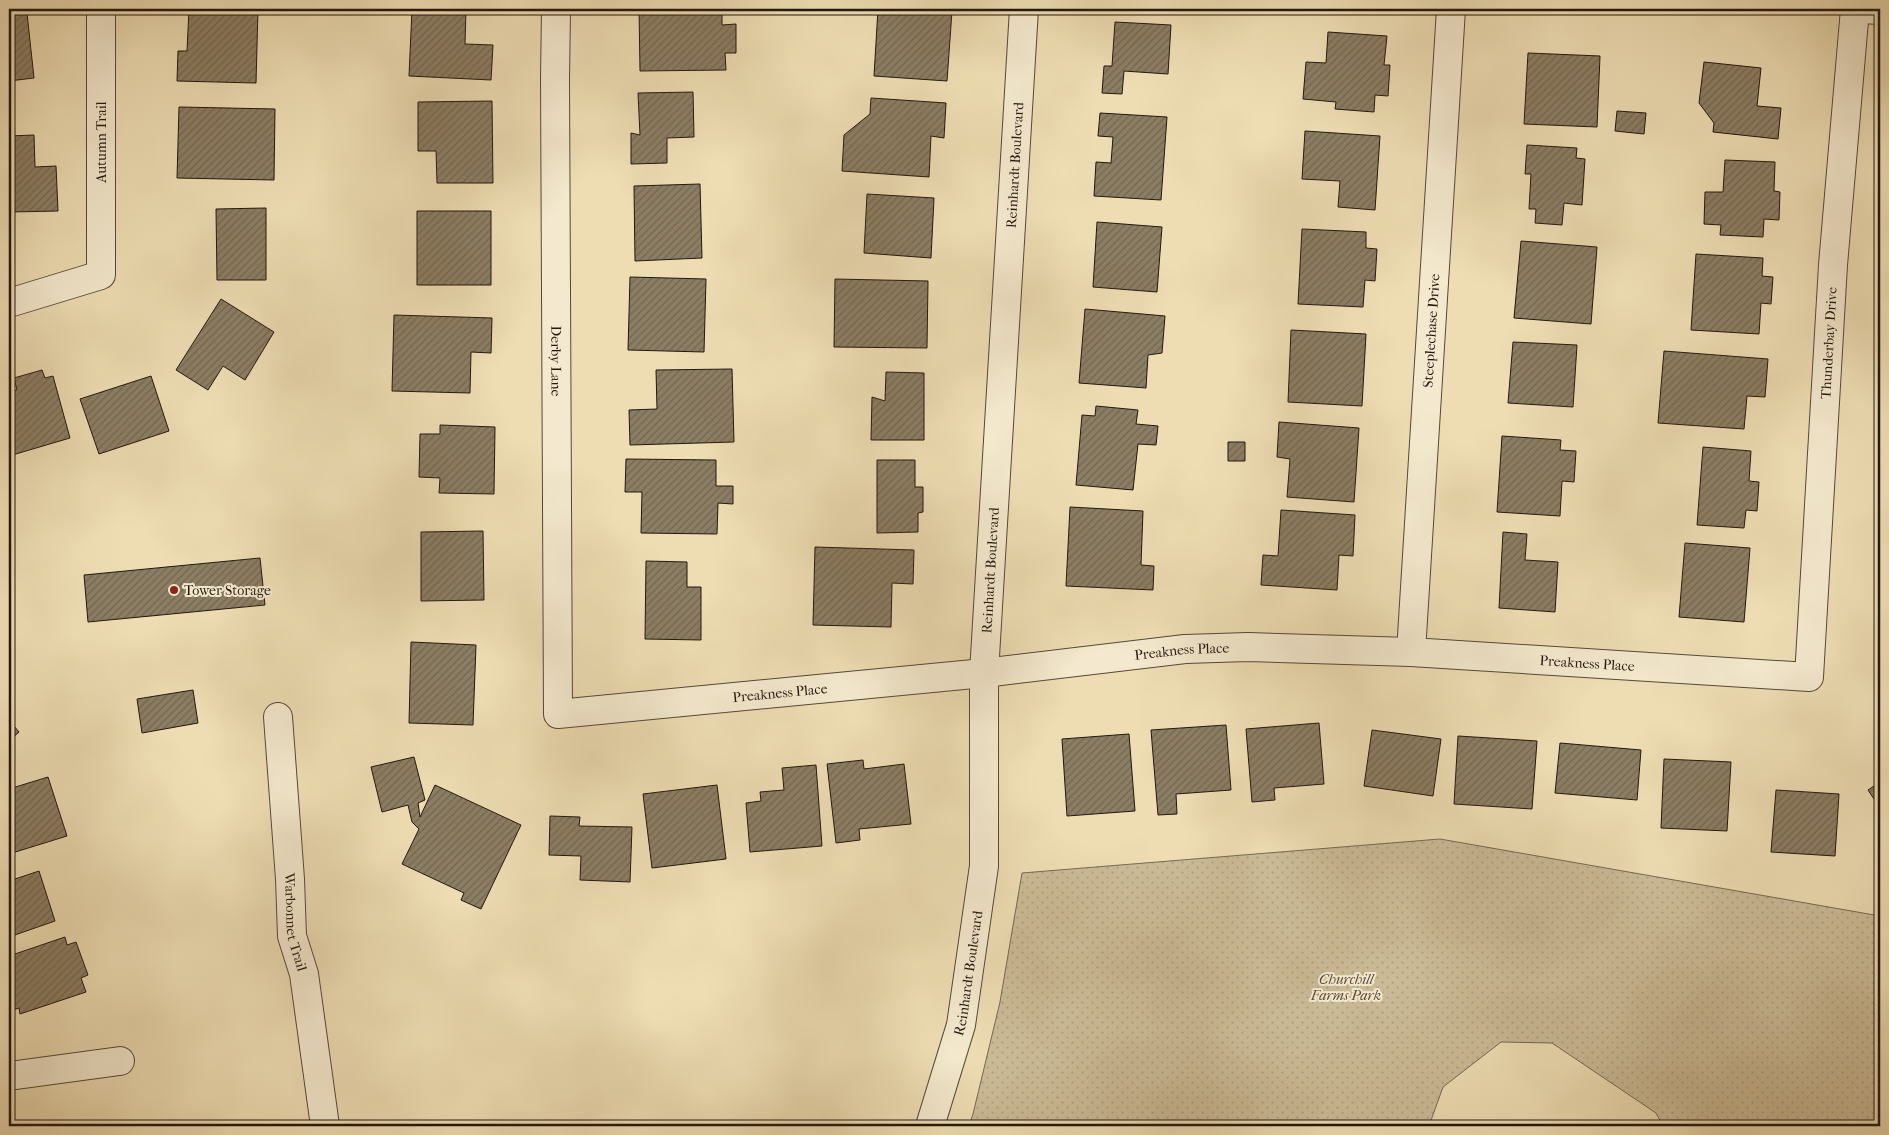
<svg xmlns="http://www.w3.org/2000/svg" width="1889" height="1135" viewBox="0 0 1889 1135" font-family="'IM FELL French Canon',serif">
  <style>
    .park { fill: url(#park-dots); stroke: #766953 }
    .building { fill: url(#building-hatch); stroke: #22170f }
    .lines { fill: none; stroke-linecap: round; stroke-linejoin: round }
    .minor-casing { stroke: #554838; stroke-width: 30 }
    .minor { stroke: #f4e9ce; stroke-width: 28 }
    .poi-dot { fill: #8f2418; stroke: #f4e9ce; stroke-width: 2 }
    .labels { text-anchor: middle; stroke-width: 4; stroke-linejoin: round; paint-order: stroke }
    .street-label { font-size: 14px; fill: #22170f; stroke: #f4e9ce }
    .poi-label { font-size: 14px; fill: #22170f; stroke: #f4e9ce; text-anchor: start }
    .park-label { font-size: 14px; font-style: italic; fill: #554838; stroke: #f4e9ce }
  </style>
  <defs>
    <pattern id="park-dots" width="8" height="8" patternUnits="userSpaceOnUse" patternTransform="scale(1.25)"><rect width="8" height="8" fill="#cbbb97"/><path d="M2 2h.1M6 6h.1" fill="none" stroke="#aea081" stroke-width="1.8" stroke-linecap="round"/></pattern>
    <pattern id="building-hatch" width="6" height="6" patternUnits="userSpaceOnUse" patternTransform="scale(1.25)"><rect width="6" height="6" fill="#8c7e64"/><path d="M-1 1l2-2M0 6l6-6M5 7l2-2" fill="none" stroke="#726651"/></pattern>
  </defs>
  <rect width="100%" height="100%" fill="#eeddb3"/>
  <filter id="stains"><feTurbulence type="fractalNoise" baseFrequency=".004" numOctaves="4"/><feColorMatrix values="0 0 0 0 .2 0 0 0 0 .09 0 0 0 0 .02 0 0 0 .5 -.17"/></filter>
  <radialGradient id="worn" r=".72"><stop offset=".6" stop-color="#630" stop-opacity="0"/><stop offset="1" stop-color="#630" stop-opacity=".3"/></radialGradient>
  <path class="park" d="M1440,839l440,77v210h-217l-7,-13 -104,-70 -51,-1 -58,45 -14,39h-460l4,-12 27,-112 22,-129z"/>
  <path class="building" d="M189,9h69l-2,74 -79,-2 1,-30h9z
    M412,9h54l-1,35 28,1 -2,35 -82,-4z
    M639,9h83v16l14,-1v29h-11l1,17 -86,1z
    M878,9l74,2 -5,70 -73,-5z
    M27,13l7,65 -25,3v-66z
    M1115,22l56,3 -3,49 -44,-3 -2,23 -20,-1 2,-27h8z
    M1328,32l59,4 -3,29h6l-2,31 -13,-1 -1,17 -39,-3 1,-7 -33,-3 3,-37 20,1z
    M1528,53l72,3 -3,71 -73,-3z
    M1704,62l57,6 -4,38 24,2 -3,31 -65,-7 1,-9 -15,-20z
    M693,92l1,45 -27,1v25l-36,1v-31l9,2 -2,-42z
    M871,98l75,5 -2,35 -13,-2 -2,41 -87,-6 2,-36 26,-21z
    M492,101l1,82h-56l-1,-32h-18v-49z
    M179,107l96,2 -1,71 -97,-2z
    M1617,111l29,2 -2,21 -29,-3z
    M1100,113l67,4 -6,83 -67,-4 2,-34 15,1 2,-26 -15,-1z
    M1305,131l75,5 -5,74 -37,-3 2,-26 -38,-2z
    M34,135l1,32 21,-1 2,45 -49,1v-76z
    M1527,145l50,3 -1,10 9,1 -3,46 -18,-2 -2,22 -27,-2 1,-14h-7l2,-35h-6z
    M1725,160l50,2 -1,29 6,1 -1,28 -15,-1 -1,18 -43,-2 1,-10 -17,-1 1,-32h18z
    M700,184l2,74 -67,3 -1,-75z
    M867,194l67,4 -3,60 -67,-5z
    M266,208v72h-49l-1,-71z
    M417,211h74v74h-74z
    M1097,222l65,5 -5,65 -64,-5z
    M1302,229l64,3v16l11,1 -2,32 -10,-1 -2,27 -65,-3z
    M1521,241l76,6 -6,77 -77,-6z
    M1696,254l67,4 -1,18 11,1 -2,27 -10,-1 -2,31 -68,-4z
    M630,277l76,2 -2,73 -76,-2z
    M835,279l93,2 -1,67 -93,-1z
    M221,299l53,33 -29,48 -22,-14 -15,24 -32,-20z
    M1085,309l80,7 -3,37 -14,2 -2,33 -67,-5z
    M394,315l98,3 -1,35 -20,-1 -1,41 -78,-2z
    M1291,330l75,4 -4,72 -74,-4z
    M1513,342l64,3 -4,62 -65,-4z
    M1664,351l104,8 -3,38 -18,-1 -3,33 -86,-6z
    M732,369l2,73 -104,3 -1,-35 28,-1 -1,-39z
    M42,370l3,8 8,-2 17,62 -61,18v-64l8,-2 -3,-12z
    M886,372l38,1v67h-53l1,-43 13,4z
    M151,376l18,55 -70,23 -19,-55z
    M1096,406l42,4 -2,14 22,2 -2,19 -18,-1 -5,46 -57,-5 6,-70 13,1z
    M1279,422l80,6 -5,74 -67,-5 3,-38 -13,-2z
    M440,425l55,2 -1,67 -55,-1 1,-15 -21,-1 1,-43h20z
    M1502,436l59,4 -1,10 16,1 -2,31 -12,-1 -2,35 -63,-4z
    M1228,442h17v19h-17z
    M1703,447l48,4 -2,30 10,1 -2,29 -11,-1 -2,18 -47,-3z
    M626,459l90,1v26h17v18l-15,-1 -1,31 -76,-1 1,-41h-17z
    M877,460h38v27h8v25l-5,1v19l-41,1z
    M1070,507l73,4 -2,54 13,1 -1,24 -87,-4z
    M1281,510l74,5 -2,41 -14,-1 -2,35 -76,-5 2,-30 15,1z
    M483,531l1,69 -63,1v-69z
    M1503,532l24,2 -2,26 33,2 -3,50 -56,-4z
    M1685,543l65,5 -6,74 -65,-5z
    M815,547l99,3 -1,34 -21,-1 -1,44 -78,-2z
    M260,558l5,47 -177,17 -4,-47z
    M646,561l41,1v25h14v53l-56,-1z
    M411,642l65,3 -3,80 -64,-2z
    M193,690l5,33 -56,10 -5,-34z
    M9,720l10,12 -10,9z
    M1319,723l5,61 -50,4 1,12 -23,2 -6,-73z
    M1226,725l5,65 -55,4 1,20 -19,1 -7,-85z
    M1372,730l69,9 -8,57 -69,-10z
    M1129,734l6,77 -68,5 -5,-77z
    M1458,736l79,5 -5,68 -78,-5z
    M1560,743l81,7 -4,50 -82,-7z
    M414,757l11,43 -7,3 2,14 15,-32 86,40 -40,84 -20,-9 3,-7 -62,-29 17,-35 -7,-7 -4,-17 -26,7 -11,-45z
    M1664,759l67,3 -4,69 -66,-3z
    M863,760l1,9 40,-5 7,60 -52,5 1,11 -24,3 -9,-79z
    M816,765l6,81 -72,6 -4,-49 15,-2 -1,-9 24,-2 -2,-22z
    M48,777l19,59 -58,18v-65z
    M1880,782v26l-12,-18z
    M717,785l9,74 -74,9 -9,-74z
    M1776,790l63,4 -4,62 -64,-4z
    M550,816l30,1 -1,9 53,1 -2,55 -50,-2 1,-24 -32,-1z
    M39,871l16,50 -46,16v-56z
    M65,937l2,8 9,-3 12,33 -7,3 5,14 -66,22 -1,-6 -10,3v-55z"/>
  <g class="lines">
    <defs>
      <g id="minor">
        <path id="s1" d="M556,9l-1,70 3,635 426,-41 201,-24 63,-2 163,5 398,25 24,-412 22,-256"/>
        <path d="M1861,9l19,1"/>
        <path d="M9,303l92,-28v-266"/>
        <path id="s2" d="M1411,652l40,-643"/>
        <path id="s3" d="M278,717l12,162 2,57 12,38 21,152"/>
        <path d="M9,1076l111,-15"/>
        <path id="s4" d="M930,1126l31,-101 23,-159v-193l40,-664"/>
      </g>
    </defs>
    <use href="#minor" class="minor-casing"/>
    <use href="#minor" class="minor"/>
  </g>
  <circle class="poi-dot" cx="174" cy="590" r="5"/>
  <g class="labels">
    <g class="street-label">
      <text transform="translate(101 142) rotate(-90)" y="5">Autumn Trail</text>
      <text dy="5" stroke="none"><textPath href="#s4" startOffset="968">Reinhardt Boulevard</textPath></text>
      <text dy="5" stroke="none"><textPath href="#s2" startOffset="322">Steeplechase Drive</textPath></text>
      <text dy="5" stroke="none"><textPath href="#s1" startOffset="2295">Thunderbay Drive</textPath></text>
      <text dy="5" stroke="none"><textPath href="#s1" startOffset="352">Derby Lane</textPath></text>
      <text dy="5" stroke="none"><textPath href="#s4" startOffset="562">Reinhardt Boulevard</textPath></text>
      <text dy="5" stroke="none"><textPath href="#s1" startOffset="1332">Preakness Place</textPath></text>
      <text dy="5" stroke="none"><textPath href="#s1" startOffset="1738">Preakness Place</textPath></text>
      <text dy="5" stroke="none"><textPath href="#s1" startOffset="928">Preakness Place</textPath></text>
      <text dy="5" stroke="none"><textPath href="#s3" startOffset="206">Warbonnet Trail</textPath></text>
      <text dy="5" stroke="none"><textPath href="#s4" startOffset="158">Reinhardt Boulevard</textPath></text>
    </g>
    <g class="poi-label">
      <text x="184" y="595">Tower Storage</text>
    </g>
    <g class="park-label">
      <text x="1346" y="984">Churchill<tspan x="1346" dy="16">Farms Park</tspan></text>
    </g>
  </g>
  <rect width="1889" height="1135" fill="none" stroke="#eeddb3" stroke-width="30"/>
  <rect x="10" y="10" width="1869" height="1115" fill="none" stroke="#22170f" stroke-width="2.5"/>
  <rect x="15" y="15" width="1859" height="1105" fill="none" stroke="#22170f"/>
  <rect width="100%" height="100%" filter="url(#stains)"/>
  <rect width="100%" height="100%" fill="url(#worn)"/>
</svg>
